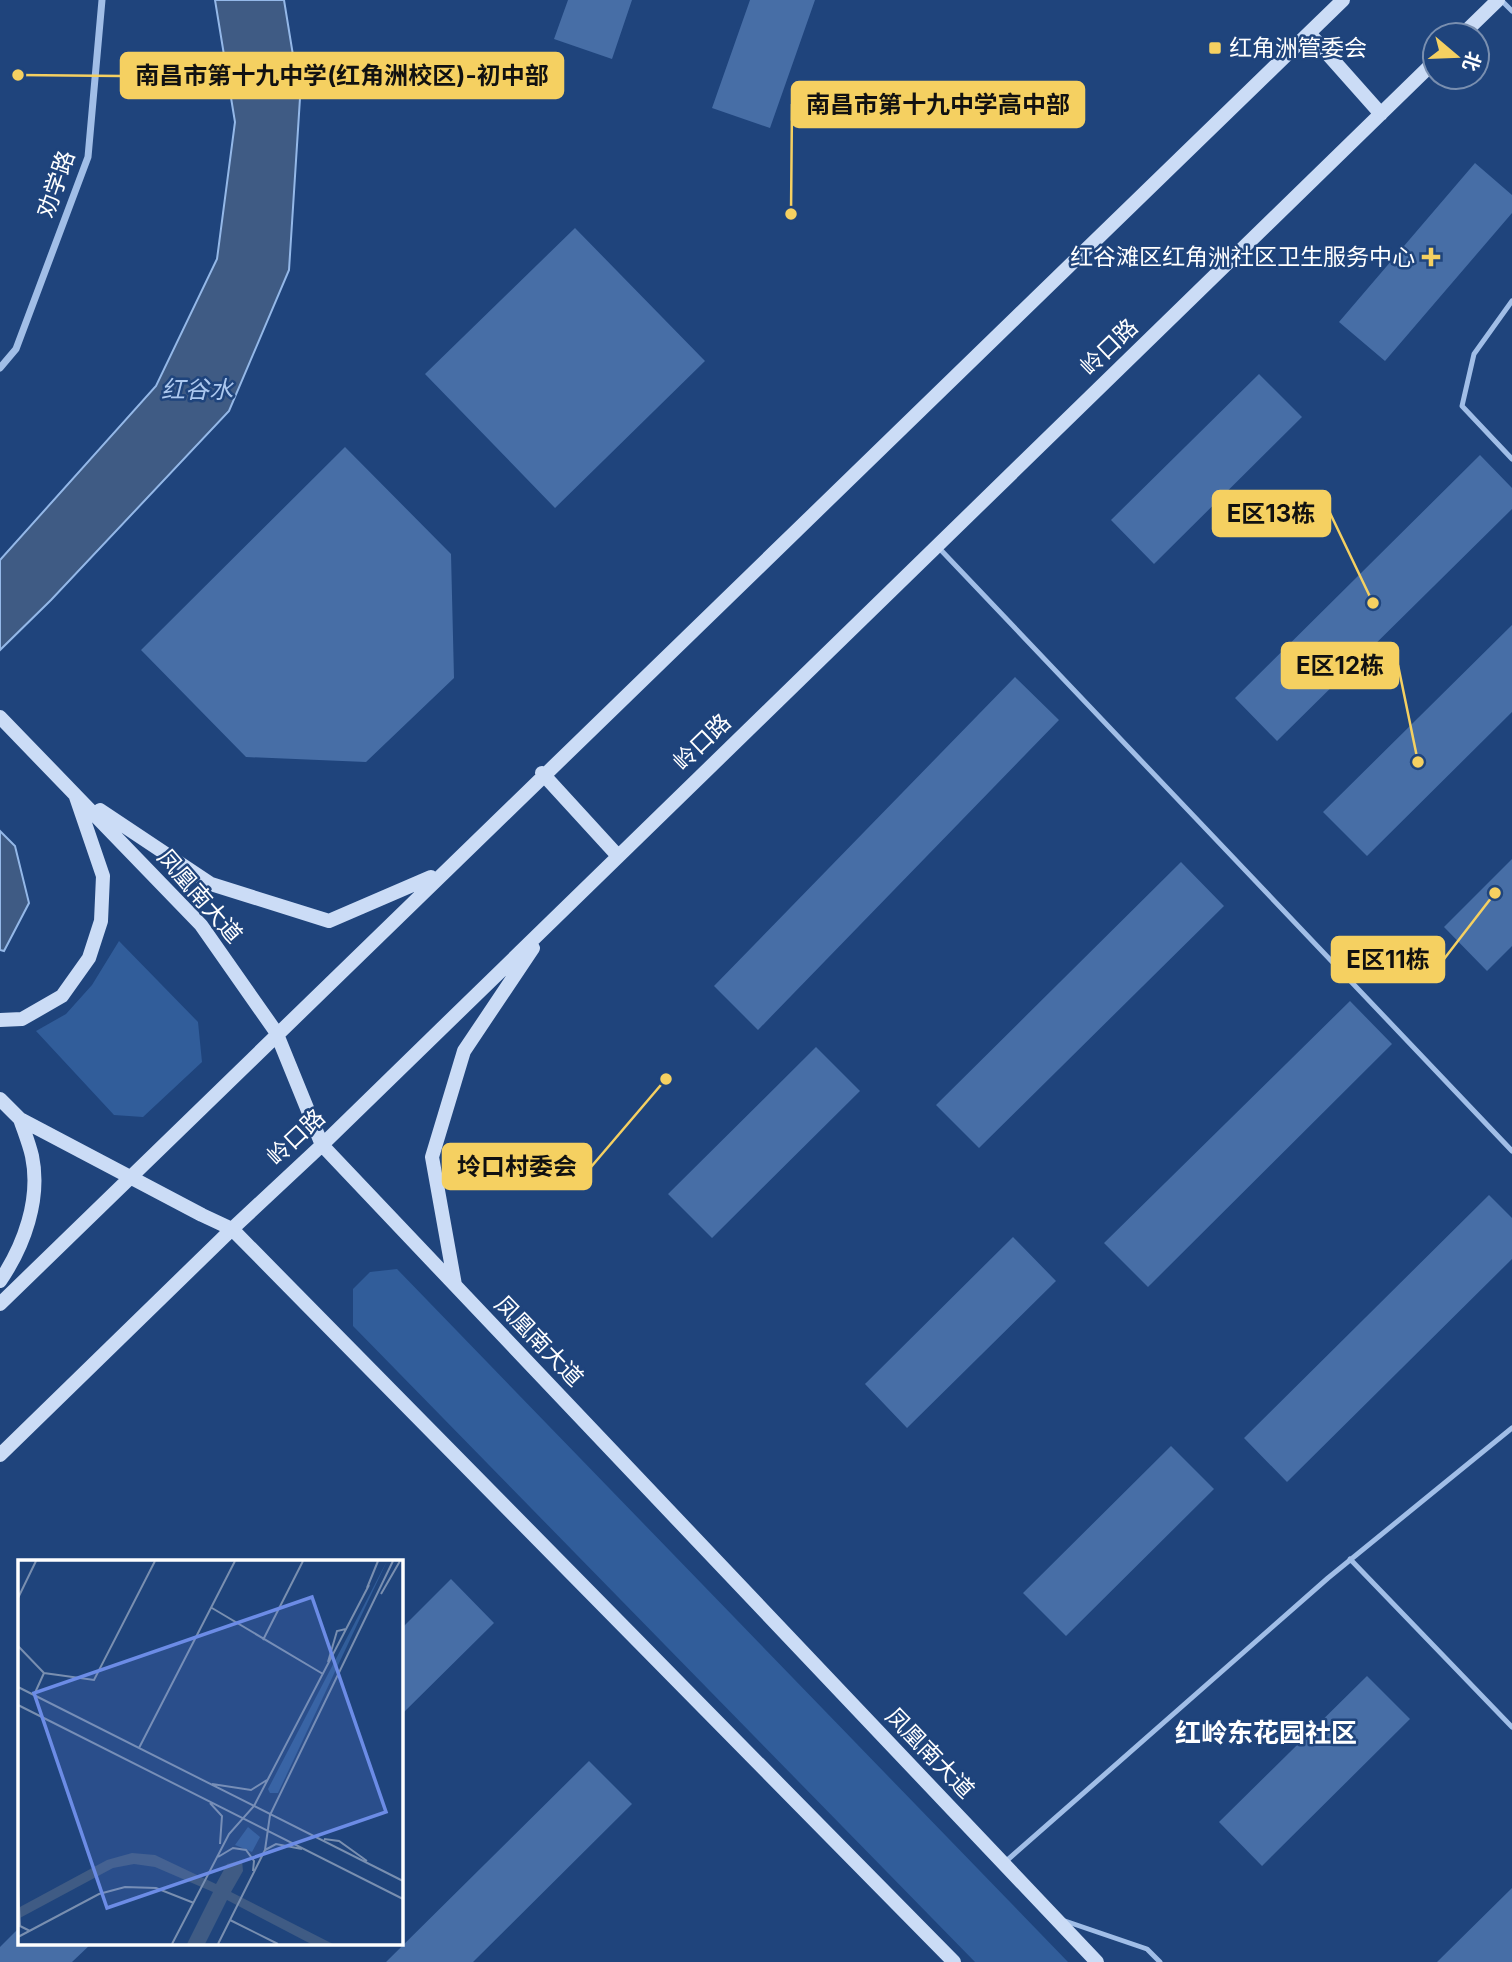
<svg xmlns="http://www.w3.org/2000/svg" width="1512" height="1962" viewBox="0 0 1512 1962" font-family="Inter,'Noto Sans SC',sans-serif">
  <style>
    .green { fill: #315d9a }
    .water { fill: #3f5b84; stroke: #94b8e8; stroke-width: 2 }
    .building { fill: #476ea6 }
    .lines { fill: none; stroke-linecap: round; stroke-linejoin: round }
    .lane { stroke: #a1bee7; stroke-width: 5 }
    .street { stroke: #a1bee7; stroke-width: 7 }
    .secondary { stroke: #cbdcf6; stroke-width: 14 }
    .poi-dot { fill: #f5d061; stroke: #1f447c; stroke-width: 2.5 }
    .labels { text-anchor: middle; stroke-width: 5; stroke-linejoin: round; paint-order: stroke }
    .poi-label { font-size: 23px; fill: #fff; stroke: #1f447c; text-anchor: start }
    .street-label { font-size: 23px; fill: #fff; stroke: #1f447c }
    .water-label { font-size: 24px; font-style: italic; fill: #acc8ef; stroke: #1f447c }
    .quarter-label { font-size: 26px; font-weight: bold; fill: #fff; stroke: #1f447c }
    .inset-road { fill: none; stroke: #798fb0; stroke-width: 2 }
    .view { fill: #6c8ce6; fill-opacity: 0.15; stroke: #6c8ce6; stroke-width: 3.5 }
    .inset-edge { fill: none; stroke: #fff; stroke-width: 3.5 }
    .leader { fill: none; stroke: #f5d061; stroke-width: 2.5 }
    .callout-dot { fill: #f5d061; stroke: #1f447c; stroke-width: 2.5 }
    .callout { fill: #f5d061; stroke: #f5d061; stroke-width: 2.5 }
    .callout-label { font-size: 24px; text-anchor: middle; font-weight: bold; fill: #111 }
  </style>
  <rect width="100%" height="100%" fill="#1f447c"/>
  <path class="green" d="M119,941l79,81 4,40 -59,55 -29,-2 -78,-84 30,-17 26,-29z
    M397,1269l671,693h-93l-622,-636v-37l17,-17z"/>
  <path class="water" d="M215,0h69l16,98 -11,172 -60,141 -178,189 -51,50v-90l156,-174 61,-127 18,-137z
    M0,831l15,15 14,57 -25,48 -4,-1z"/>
  <path class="building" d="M568,0h64l-20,59 -58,-20z
    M750,0h65l-45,128 -58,-20z
    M1475,163l37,32v18l-127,148 -46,-39z
    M575,228l130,133 -150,147 -130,-134z
    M1259,374l43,43 -148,147 -43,-44z
    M345,447l106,107 3,124 -88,84 -120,-5 -105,-107z
    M1480,455l32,33v21l-235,232 -42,-43z
    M1512,625v87l-145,144 -44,-44z
    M1015,677l44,43 -301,310 -44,-44z
    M1512,859v87l-25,25 -43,-44z
    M1181,862l43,44 -245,242 -43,-43z
    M1350,1001l42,43 -244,243 -44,-44z
    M816,1047l44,44 -148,147 -44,-44z
    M1489,1195l23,23v41l-225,223 -43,-44z
    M1013,1237l43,44 -149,147 -42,-44z
    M1171,1446l43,43 -148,147 -43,-43z
    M451,1579l43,44 -93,92v-86z
    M1367,1676l43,43 -148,147 -43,-44z
    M589,1761l43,43 -159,158h-87z
    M1512,1888v74h-75z
    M19,1928v15h73l-20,19h-72v-15z"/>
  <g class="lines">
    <path class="lane" d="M1501,0l11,11
      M1512,301l-38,53 -12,52 50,53
      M938,547l574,604
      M1350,1559l162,168
      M1004,1863l324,-285 184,-150
      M1065,1921l82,28 13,13"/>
    <path class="street" d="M0,368l16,-19 72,-192 14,-157"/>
    <path class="secondary" d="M1309,33l72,81
      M1462,35l36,-35
      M0,717l201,208 75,107 46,113 775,817
      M542,773l76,83
      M100,810l111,74 118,37 102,-44
      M0,1020l22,-1 40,-23 27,-38 12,-37 2,-45 -27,-79
      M0,1099l20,20 182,96 30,14 722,733
      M0,1281c24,-35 41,-82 32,-125 -3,-13 -8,-25 -12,-37
      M455,1285l-23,-128 32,-106 69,-103
      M0,1304c445,-437 892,-872 1343,-1304
      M0,1455l232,-226 90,-84 1113,-1084"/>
  </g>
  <g class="poi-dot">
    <rect x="1208" y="41" width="14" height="14" rx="3.5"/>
    <path d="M1427.5 246.5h7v7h7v7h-7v7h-7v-7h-7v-7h7z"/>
  </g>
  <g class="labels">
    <g class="poi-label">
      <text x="1229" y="56">红角洲管委会</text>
      <text x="1415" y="265" text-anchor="end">红谷滩区红角洲社区卫生服务中心</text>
    </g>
    <g class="street-label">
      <text transform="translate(56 184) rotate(-71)" y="8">劝学路</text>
      <text transform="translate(1109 347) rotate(-44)" y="8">岭口路</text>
      <text transform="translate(702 742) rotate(-44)" y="8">岭口路</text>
      <text transform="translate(200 896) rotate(49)" y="8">凤凰南大道</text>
      <text transform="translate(296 1137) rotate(-43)" y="8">岭口路</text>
      <text transform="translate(539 1341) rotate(46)" y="8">凤凰南大道</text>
      <text transform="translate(930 1753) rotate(46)" y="8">凤凰南大道</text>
    </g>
    <g class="water-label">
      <text x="197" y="398">红谷水</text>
    </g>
    <g class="quarter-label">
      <text x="1266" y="1742">红岭东花园社区</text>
    </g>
  </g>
  <g transform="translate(18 1560)">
    <rect width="385" height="385" fill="#1f447c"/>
    <path d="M369,1l-109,232h-8l-2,-4zM230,267l12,10 -8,15 -17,-7z" fill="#315d9a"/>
    <path d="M114,293l23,2 61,29 11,-20 15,-4 1,11 -12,21 102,52h-22l-84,-44 -22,44h-18l26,-52 -58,-25 -21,-3 -21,4 -95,51v-11l89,-48z" fill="#3f5b84"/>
    <path class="inset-road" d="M349,28l11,-27M363,34l19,-33M0,38l18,-37M194,48l111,66M245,80l40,-79M0,86l26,27 50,7 61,-119M310,102l9,-31 9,-2M0,127l385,194M16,135l10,-22M0,145l385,194M121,188l96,-187M194,224l39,6 16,-10M192,243l12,13 -2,28M306,279l15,2 28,20M247,290l11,-6 26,5M200,297l15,-9 13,2 8,11 -1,10M0,326l2,40 10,5M212,360l48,24M0,377l81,-43 26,-7 31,1 38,15M154,384l57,-110 25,-28 115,-221M200,384l47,-94 5,-35 123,-254"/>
    <path class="view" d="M294,37l74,215 -279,96 -73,-215z"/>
    <rect width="385" height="385" class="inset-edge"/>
  </g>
  <path class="leader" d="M18 75L121 76M791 214L792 104M1373 603L1330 513M1418 762L1398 665M1495 893L1444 959M666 1079L591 1167"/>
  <g class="callout-dot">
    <circle cx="18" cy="75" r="7"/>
    <circle cx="791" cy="214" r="7"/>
    <circle cx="1373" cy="603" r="7"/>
    <circle cx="1418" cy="762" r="7"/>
    <circle cx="1495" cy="893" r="7"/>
    <circle cx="666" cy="1079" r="7"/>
  </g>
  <g class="callout">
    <rect x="121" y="53" width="442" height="45" rx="7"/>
    <rect x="792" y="82" width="292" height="45" rx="7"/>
    <rect x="1213" y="491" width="117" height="45" rx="7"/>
    <rect x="1282" y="643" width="116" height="45" rx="7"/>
    <rect x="1332" y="937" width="112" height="45" rx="7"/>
    <rect x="443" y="1144" width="148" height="45" rx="7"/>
  </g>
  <g class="callout-label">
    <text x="342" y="84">南昌市第十九中学(红角洲校区)-初中部</text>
    <text x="938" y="113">南昌市第十九中学高中部</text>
    <text x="1271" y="522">E区13栋</text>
    <text x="1340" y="674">E区12栋</text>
    <text x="1388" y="968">E区11栋</text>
    <text x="517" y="1175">坽口村委会</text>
  </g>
  <g transform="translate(1456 56) rotate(109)"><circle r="33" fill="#1f447c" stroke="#798fb0" stroke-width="2"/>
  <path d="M0-5L12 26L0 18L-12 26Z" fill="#f5d061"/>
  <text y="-10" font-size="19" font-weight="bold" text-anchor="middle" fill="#ffffff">北</text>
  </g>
</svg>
